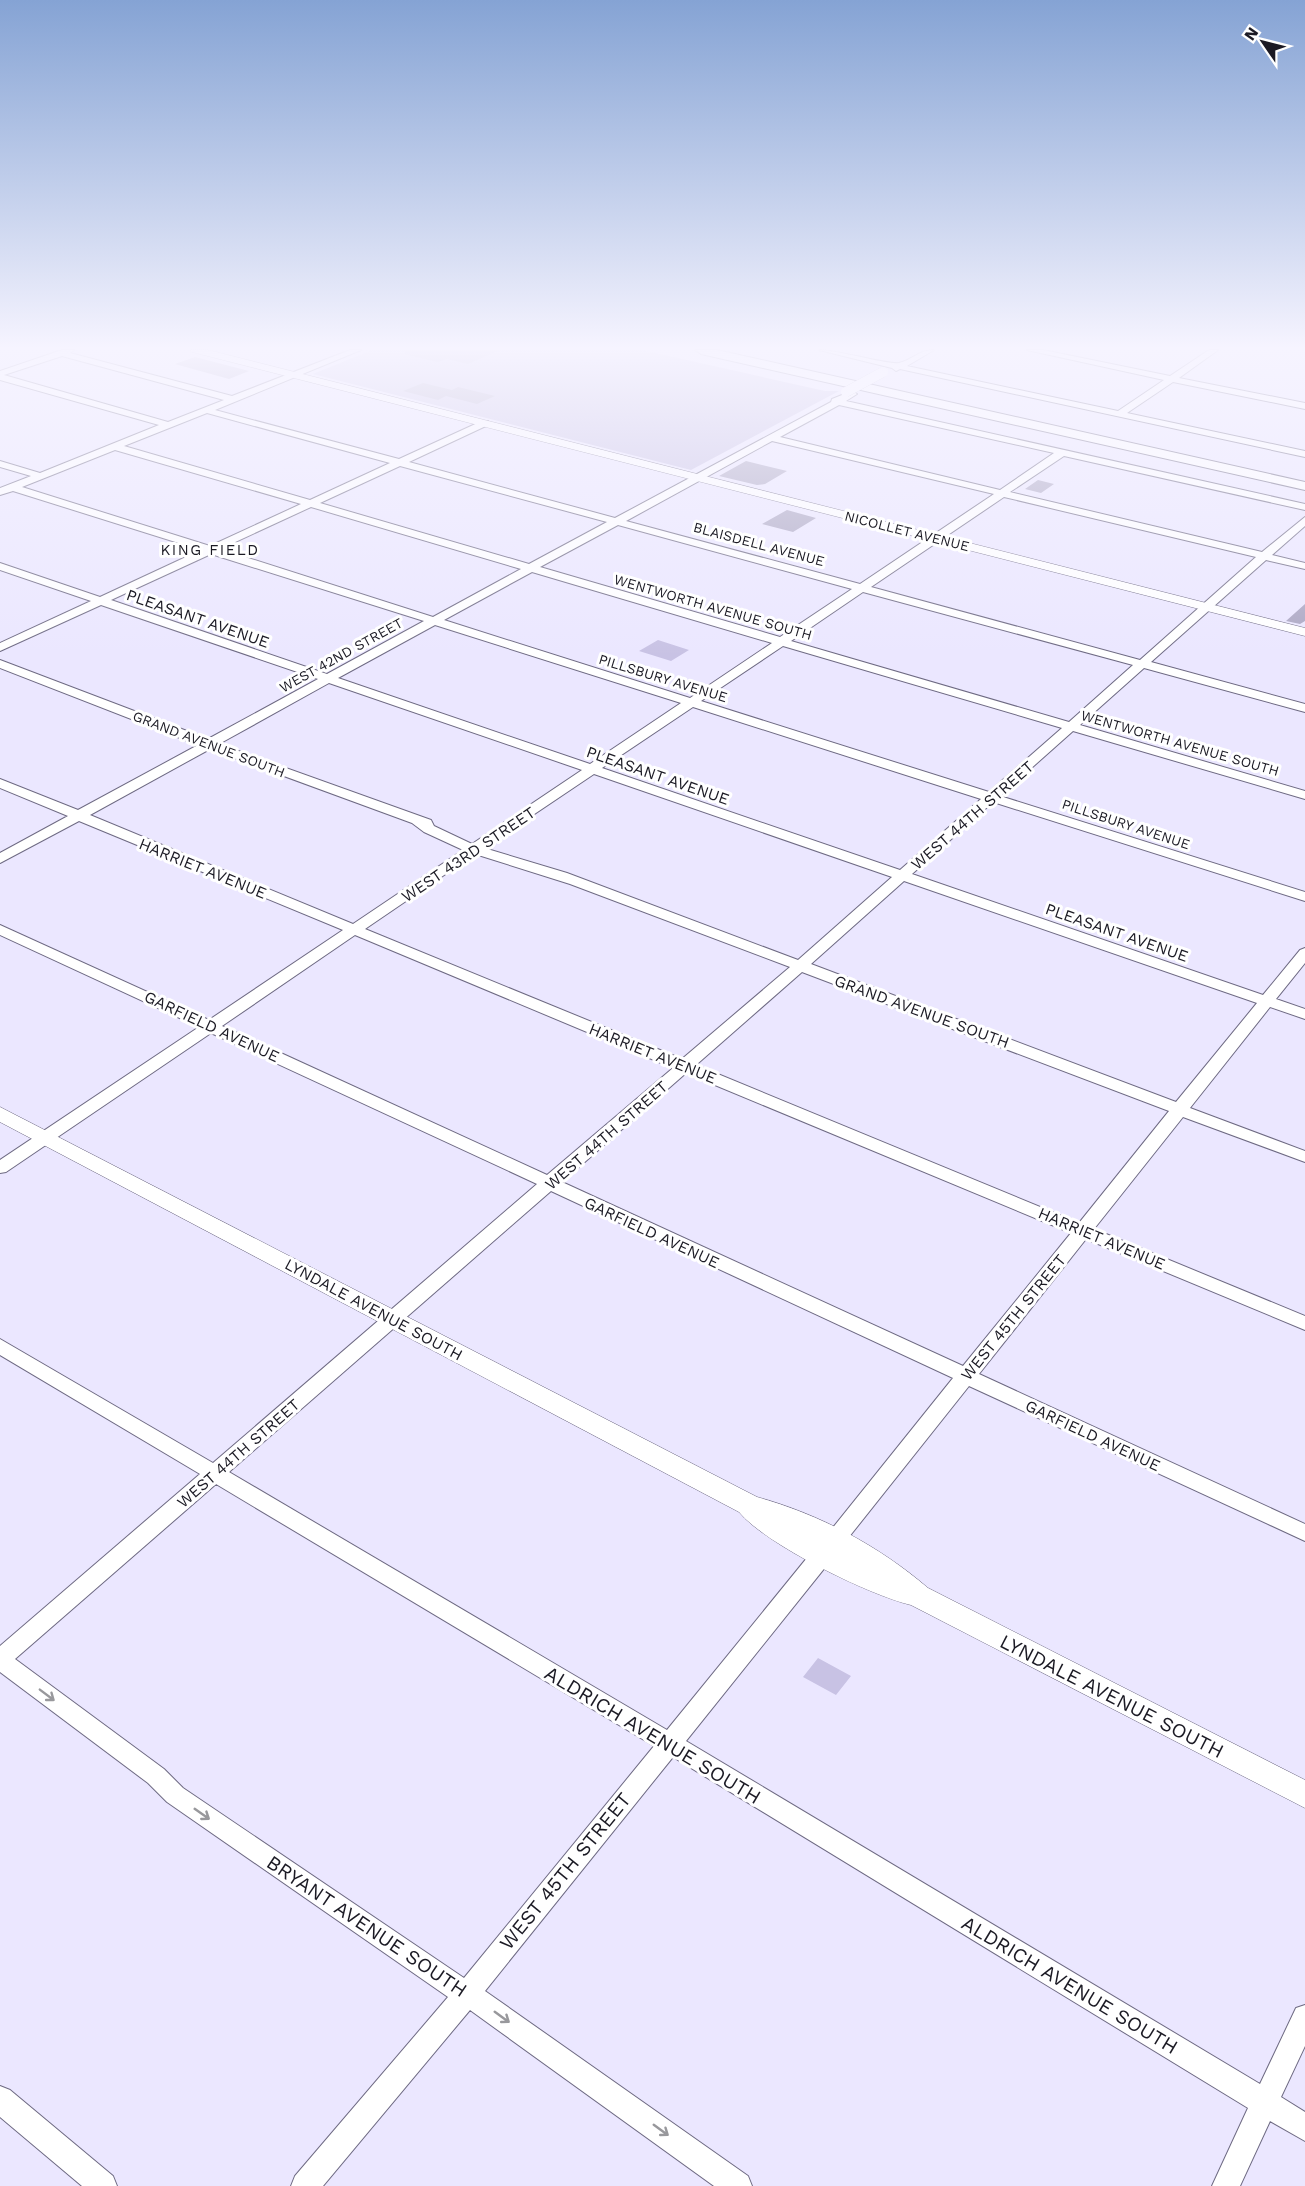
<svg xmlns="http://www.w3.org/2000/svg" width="1305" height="2186" viewBox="0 0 1305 2186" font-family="'Work Sans',sans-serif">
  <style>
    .green { fill: #c8c2e4 }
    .building { fill: #aca7c3 }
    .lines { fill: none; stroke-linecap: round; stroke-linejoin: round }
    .minor-casing { stroke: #6e6a83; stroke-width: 2 }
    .major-casing { stroke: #6e6a83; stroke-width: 1 }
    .highway-casing { stroke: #6e6a83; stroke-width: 2 }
    .minor { fill: #fff; fill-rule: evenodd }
    .major { fill: #fff; fill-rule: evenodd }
    .highway { fill: #fff; fill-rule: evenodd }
    .minor-bridge-casing { stroke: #6e6a83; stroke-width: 10; stroke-linecap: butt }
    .minor-bridge { stroke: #fff; stroke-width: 10 }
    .oneway { stroke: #98989c }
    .labels { text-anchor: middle; stroke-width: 6; stroke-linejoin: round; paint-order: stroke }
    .far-street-label { font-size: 14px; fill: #1b1a24; stroke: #fff }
    .far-neighbourhood-label { font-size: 15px; letter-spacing: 1.5px; fill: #1b1a24; stroke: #fff }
    .street-label { font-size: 16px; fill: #1b1a24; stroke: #fff }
    .near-street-label { font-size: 20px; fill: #1b1a24; stroke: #fff }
  </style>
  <rect width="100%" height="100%" fill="#ebe7ff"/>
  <path class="green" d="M372,350h270l183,41h14l-148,79 -378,-96z
    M658,640l31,10 -18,11 -32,-10z
    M818,1658l33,18 -15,19 -33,-18z"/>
  <path class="building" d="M405,350h95l-32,14 -21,-5 -9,3 -5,-1 -29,-7z
    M195,357l54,14 -20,8 -54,-15z
    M423,383l29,7 6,-3 37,9 -18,8 -31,-8 -8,4 -35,-9z
    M746,461l41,10 -22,13 -8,1 -38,-9z
    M1038,480l16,4 -13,9 -16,-4z
    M787,510l29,8 -23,14 -31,-8z
    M1305,604v17l-5,3 -14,-3z"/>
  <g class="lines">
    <defs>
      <path id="minor" d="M62,350h12l-4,3 162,43 118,-46h11l-146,60 184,49 83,-38h6v4l-79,37 206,56 216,-116 1,-3 20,-8 5,3 -11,7 459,103v6l-241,-54 -54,36 252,60 43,-35v9l-33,29 33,8v6l-39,-9 -115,102 154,42v8l-161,-44 -64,57 225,66v8l-232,-68 -73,65 305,96v9l-312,-99 -81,72 351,121 37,-45 5,-2v15l-29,36 29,10v10l-35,-12 -80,101 115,43v11l-122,-45 -89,112 211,87v14l-219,-91 -107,135 326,150v17l-336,-155 -128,161 -7,2 -7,-2 -4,-6 4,-6 126,-157 -402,-187 -322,281 438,258 148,-182 8,-2 8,2 3,6 -3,6 -145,181 574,343 36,-76 9,-3v41l-24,51 24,15v29l-35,-20 -30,65h-28l36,-78 -575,-351 -188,234 263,185 4,10h-38l-244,-176 -147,176h-32l4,-10 153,-179 -281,-195 -19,-19 -148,-111v-26l200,-172 -200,-119v-16l213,124 324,-279 -326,-151 -205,139 -6,1v-13l199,-133 -199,-92v-10l209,95 134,-90 -264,-109 -79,42v-10l68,-37 -68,-28v-9l78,31 120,-65 -198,-77v-8l208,79 110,-60 -217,-74 -101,46v-8l91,-42 -91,-31v-7l100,34 101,-47 -188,-59 -13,4v-7l31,-12 -31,-9v-6l40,12 119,-48 -159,-45v-9zM62,356l162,44 -56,22 -164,-47zM839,405l215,48 -54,37 -220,-53zM207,413l183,50 -80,37 -186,-54zM772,441l222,53 -134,90 -234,-63zM115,450l186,54 -91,42 -188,-59zM400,466l207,56 -78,42 -209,-61zM1004,497l252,60 -116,103 -269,-73zM311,507l210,62 -88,48 -213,-68zM618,525l234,64 -72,48 -240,-70zM211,554l213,67 -97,53 -216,-74zM532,572l240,71 -82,55 -246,-78zM863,592l270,73 -64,57 -278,-81zM435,625l246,78 -91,61 -252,-86zM783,646l279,82 -73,64 -288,-91zM329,683l253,87 -110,74 -38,-18 -3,-6 -212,-76zM693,707l288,92 -81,71 -298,-102zM210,749l202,74 12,9 39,18 -110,74 -263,-109zM594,774l298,103 -94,83 -231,-87 -83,-25zM475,854l95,30 220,83 -108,92 -317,-130zM904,881l353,122 -81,99 -365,-138zM355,935l318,133 -126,107 -325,-149zM802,972l367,139 -90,112 -383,-158zM686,1073l385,160 -108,133 -401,-184zM216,1484l438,262 -190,232 -281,-190 -19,-19 -149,-110z
        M819,350c19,0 69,15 80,13 13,-3 20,-13 35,-13l-27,16 211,45 46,-31 -137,-30h16l127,26 39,-26h9l-39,28 126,25v6l-132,-27 -46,31 178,38v6l-405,-88 -4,2 -4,-3z
        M0,2086l10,4 103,86 4,10h-35l-82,-69z"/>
      <path id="major" d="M190,350h18l1097,278v8l-1113,-284z
        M0,1107l757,390c62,17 122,49 171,91l377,192v28l-394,-203c-42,-10 -146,-61 -172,-93l-739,-390z"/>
      <path id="highway" d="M695,350h22l588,132v8l-604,-136z"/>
    </defs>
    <use href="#minor" class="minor-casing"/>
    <use href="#major" class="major-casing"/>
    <use href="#highway" class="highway-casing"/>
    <use href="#minor" class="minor"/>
    <use href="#major" class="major"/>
    <use href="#highway" class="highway"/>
    <defs>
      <path id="minor-bridge" d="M846,392l37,-20"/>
    </defs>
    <use href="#minor-bridge" class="minor-bridge-casing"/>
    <use href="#minor-bridge" class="minor-bridge"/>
  </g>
  <defs><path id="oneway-shaft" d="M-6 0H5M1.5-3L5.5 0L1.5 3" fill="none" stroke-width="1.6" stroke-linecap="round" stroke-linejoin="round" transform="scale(1.5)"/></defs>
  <g class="oneway">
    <use href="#oneway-shaft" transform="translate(47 1695) rotate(37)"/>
    <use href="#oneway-shaft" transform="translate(202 1814) rotate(35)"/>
    <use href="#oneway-shaft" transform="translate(502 2017) rotate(36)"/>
    <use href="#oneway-shaft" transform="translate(661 2130) rotate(36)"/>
  </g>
  <linearGradient id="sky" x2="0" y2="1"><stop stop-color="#85a3d4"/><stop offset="0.53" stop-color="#f6f4ff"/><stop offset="1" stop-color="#f6f4ff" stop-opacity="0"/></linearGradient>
  <rect width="1305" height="656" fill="url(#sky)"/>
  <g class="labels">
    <g class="far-street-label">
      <text transform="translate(907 531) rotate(14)" y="5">NICOLLET AVENUE</text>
      <text transform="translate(759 544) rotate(15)" y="5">BLAISDELL AVENUE</text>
      <text transform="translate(713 607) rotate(16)" y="5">WENTWORTH AVENUE SOUTH</text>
      <text transform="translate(341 655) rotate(-29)" y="5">WEST 42ND STREET</text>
      <text transform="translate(663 678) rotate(17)" y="5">PILLSBURY AVENUE</text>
      <text transform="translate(1180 743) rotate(16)" y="5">WENTWORTH AVENUE SOUTH</text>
      <text transform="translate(209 744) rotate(21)" y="5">GRAND AVENUE SOUTH</text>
      <text transform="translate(1126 824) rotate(18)" y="5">PILLSBURY AVENUE</text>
    </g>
    <g class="far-neighbourhood-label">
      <text x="210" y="555">KING FIELD</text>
    </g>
    <g class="street-label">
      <text transform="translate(198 618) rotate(19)" y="6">PLEASANT AVENUE</text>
      <text transform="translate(658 775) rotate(19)" y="6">PLEASANT AVENUE</text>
      <text transform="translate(972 815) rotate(-41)" y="6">WEST 44TH STREET</text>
      <text transform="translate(468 854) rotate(-34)" y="6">WEST 43RD STREET</text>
      <text transform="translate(203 868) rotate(22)" y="6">HARRIET AVENUE</text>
      <text transform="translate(1117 932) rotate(19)" y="6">PLEASANT AVENUE</text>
      <text transform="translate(922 1011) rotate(20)" y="6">GRAND AVENUE SOUTH</text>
      <text transform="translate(212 1026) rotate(25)" y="6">GARFIELD AVENUE</text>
      <text transform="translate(653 1053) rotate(22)" y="6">HARRIET AVENUE</text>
      <text transform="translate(606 1135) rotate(-41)" y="6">WEST 44TH STREET</text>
      <text transform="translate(652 1232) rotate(25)" y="6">GARFIELD AVENUE</text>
      <text transform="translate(1102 1238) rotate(23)" y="6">HARRIET AVENUE</text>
      <text transform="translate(374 1309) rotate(28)" y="6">LYNDALE AVENUE SOUTH</text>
      <text transform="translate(1013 1317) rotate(-51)" y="6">WEST 45TH STREET</text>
      <text transform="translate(1093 1435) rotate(25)" y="6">GARFIELD AVENUE</text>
      <text transform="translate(238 1453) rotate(-41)" y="6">WEST 44TH STREET</text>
    </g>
    <g class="near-street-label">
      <text transform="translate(1112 1696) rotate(27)" y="7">LYNDALE AVENUE SOUTH</text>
      <text transform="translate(653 1735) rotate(31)" y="7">ALDRICH AVENUE SOUTH</text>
      <text transform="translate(565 1871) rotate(-51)" y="7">WEST 45TH STREET</text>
      <text transform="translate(367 1926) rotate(34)" y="7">BRYANT AVENUE SOUTH</text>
      <text transform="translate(1070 1985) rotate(31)" y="7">ALDRICH AVENUE SOUTH</text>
    </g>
  </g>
  <g transform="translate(1263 42) rotate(305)" stroke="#ffffff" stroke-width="4.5" paint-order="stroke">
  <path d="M0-4.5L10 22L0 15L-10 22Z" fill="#1b1a24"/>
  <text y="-9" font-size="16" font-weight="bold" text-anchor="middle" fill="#1b1a24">N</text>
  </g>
</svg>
